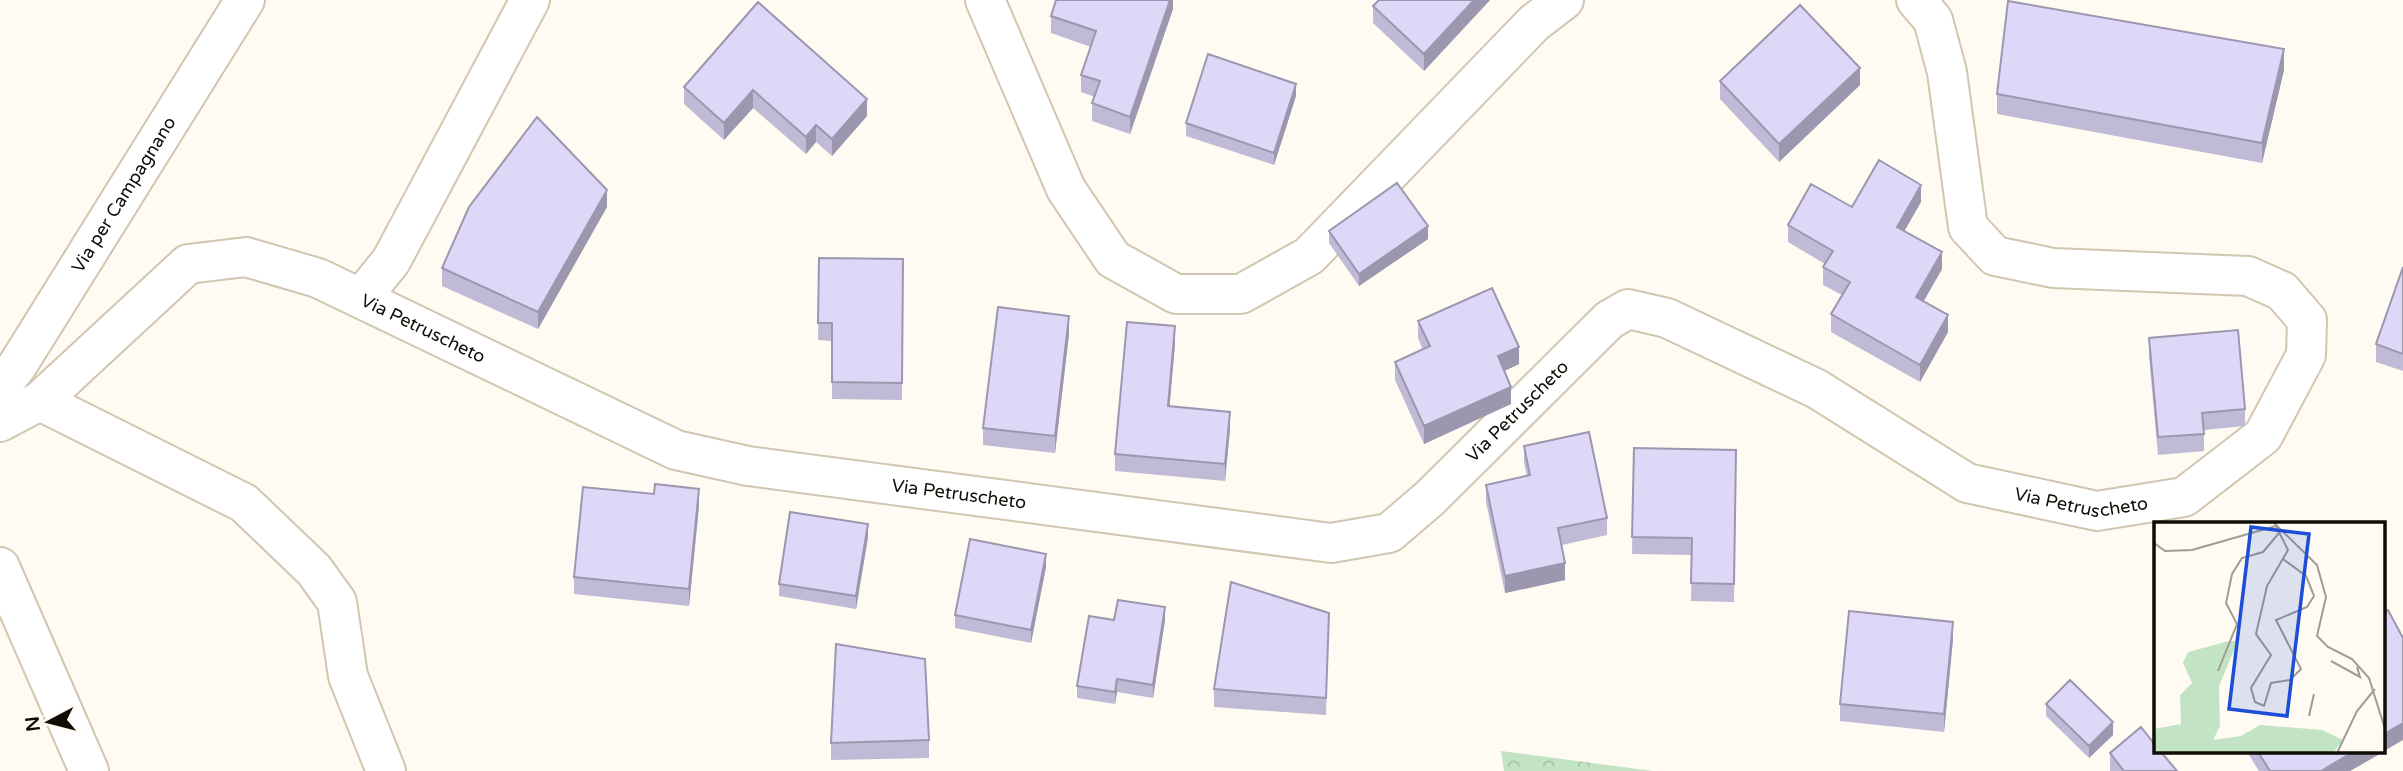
<svg xmlns="http://www.w3.org/2000/svg" width="2403" height="771" viewBox="0 0 2403 771" font-family="'Varela Round',sans-serif">
  <style>
    .forest { fill: url(#forest-crowns) }
    .lines { fill: none; stroke-linecap: round; stroke-linejoin: round }
    .street-casing { stroke: #d1c6b0; stroke-width: 42 }
    .secondary-casing { stroke: #d1c6b0; stroke-width: 42 }
    .street { stroke: #fff; stroke-width: 38 }
    .secondary { stroke: #fff; stroke-width: 38 }
    .wall { fill: #bfbad5 }
    .shaded-wall { fill: #9b97ae }
    .building { fill: #ded8f8; stroke: #9b97ae; stroke-width: 2 }
    .labels { text-anchor: middle; stroke-width: 5; stroke-linejoin: round; paint-order: stroke }
    .street-label { font-size: 18px; fill: #110d06; stroke: #fffbf2 }
    .inset-road { fill: none; stroke: #a09c94; stroke-width: 2 }
    .view { fill: #1d4ed8; fill-opacity: 0.15; stroke: #1d4ed8; stroke-width: 3.5 }
    .inset-edge { fill: none; stroke: #110d06; stroke-width: 3.5 }
  </style>
  <defs>
    <pattern id="forest-crowns" width="20" height="18" patternUnits="userSpaceOnUse" patternTransform="scale(1.75)"><rect width="20" height="18" fill="#c2e4c5"/><path d="M2 6a3 3 0 1 1 6 0M12 15a3 3 0 1 1 6 0" fill="none" stroke="#a6c2a8"/></pattern>
  </defs>
  <rect width="100%" height="100%" fill="#fffbf2"/>
  <path class="forest" d="M1501,751l152,20h-149z"/>
  <g class="lines">
    <defs>
      <g id="street">
        <path d="M985,0l81,189 47,70 63,35h65l68,-38 225,-233 30,-23"/>
        <path d="M361,298l30,-37 139,-261"/>
        <path d="M40,401l204,102 70,67 23,32 11,74 38,95"/>
        <path id="s1" d="M0,422l40,-21 148,-137 58,-7 72,21 358,172 72,16 583,77 58,-10 41,-35 179,-178 19,-11 39,9 150,71 150,94 130,28 87,-14 79,-61 43,-81 1,-35 -25,-29 -34,-15 -195,-8 -58,-12 -27,-29 -21,-155 -14,-52 -17,-20"/>
        <path d="M0,567l89,204"/>
      </g>
      <g id="secondary">
        <path id="s2" d="M0,387l17,-21 228,-366"/>
      </g>
    </defs>
    <use href="#street" class="street-casing"/>
    <use href="#secondary" class="secondary-casing"/>
    <use href="#street" class="street"/>
    <use href="#secondary" class="secondary"/>
  </g>
  <path class="wall" d="M1173,0v9l-43,125 -38,-13v-18l3,-6 -14,-5v-17l10,-28 -40,-14v-17z
    M1379,0h111l-66,71 -51,-48v-17z
    M758,2l109,114 -35,40 -16,-14 -10,12 -53,-46 -29,32 -40,-36v-17z
    M2284,70l-22,93 -265,-49v-20z
    M1720,81l140,4 -81,77 -59,-63z
    M1296,96l-22,69 -88,-29v-13z
    M1921,202l-17,29 38,38 -18,32 24,31 -28,50 -89,-50v-18l11,-19 -19,-10v-18l2,-3 -37,-22v-17l64,-18z
    M607,207l-69,122 -96,-43v-18z
    M1329,231l99,8 -69,47 -30,-43z
    M819,258l84,1 -1,141 -70,-1v-58l-14,-1z
    M2403,267v104l-27,-9v-18z
    M1418,321l101,43 -15,7 7,33 -87,40 -29,-64v-18l28,-12 -5,-12z
    M1069,334l-14,119 -72,-8v-17z
    M2149,338l96,71v17l-41,4v21l-46,4 -9,-99z
    M1175,344l-6,63 61,22 -5,52 -110,-10v-17z
    M1524,446l83,72v17l-45,10 3,35 -60,13 -19,-91v-17l41,-9 -3,-13z
    M1634,448l102,2 -2,152 -43,-1 1,-46 -60,-1z
    M699,506l-10,100 -115,-12v-17z
    M868,537l-12,72 -77,-13v-12z
    M1046,567l-15,76 -76,-15v-13z
    M1329,613l-3,102 -112,-8v-18z
    M1114,620h51l-12,78 -36,-6 -2,12 -38,-6v-12z
    M1953,639l-9,93 -104,-11v-17z
    M2046,704l67,31 -24,23 -43,-42z
    M929,740v18l-98,2v-17z
    M2247,752h136l-33,19h-91z
    M2110,753l67,18h-67z"/>
  <path class="shaded-wall" d="M1170,0h3v9l-43,125v-17z
    M1474,0h16l-66,71v-17z
    M2284,49v21l-22,93v-20z
    M1860,68v17l-81,77v-18z
    M1296,84v12l-22,69v-12z
    M753,90v18l-29,32v-17z
    M867,99v17l-35,40v-17z
    M816,125v17l-10,12v-17z
    M1921,185v17l-24,42v-17z
    M607,190v17l-69,122v-17z
    M1428,226v13l-69,47v-12z
    M1942,252v17l-26,45v-17z
    M1948,315v17l-28,50v-17z
    M1069,316v18l-14,119v-17z
    M1175,326v18l-7,80v-18z
    M1519,347v17l-21,10v-18z
    M1511,387v17l-87,40v-18z
    M1230,412v17l-5,52v-17z
    M699,489v17l-10,100v-17z
    M868,524v13l-12,72v-13z
    M1046,554v13l-15,76v-13z
    M1565,563v17l-60,13v-17z
    M1165,607v13l-12,78v-13z
    M1953,622v17l-9,93v-18z
    M1117,679v13l-2,12v-12z
    M2113,722v13l-24,23v-12z
    M2403,723v17l-19,11v-17z
    M2353,752h30l-33,19h-29z"/>
  <path class="building" d="M1056,0h114l-40,117 -38,-14 8,-22 -19,-6 15,-44 -45,-15z
    M1379,0h95l-50,54 -51,-48z
    M2008,1l276,48 -22,94 -265,-49z
    M758,2l109,97 -35,40 -16,-14 -10,12 -53,-47 -29,33 -40,-36z
    M1800,5l60,63 -81,76 -59,-63z
    M1208,54l88,30 -22,69 -88,-30z
    M537,117l70,73 -69,122 -96,-44 27,-61z
    M1879,160l42,25 -24,42 45,25 -26,45 32,18 -28,50 -89,-51 19,-32 -27,-15 10,-16 -45,-26 23,-41 41,23z
    M1397,183l31,43 -69,48 -30,-43z
    M819,258l84,1 -1,124 -70,-1v-59h-14z
    M2403,267v87l-27,-10z
    M1492,288l27,59 -21,9 13,31 -87,39 -29,-64 35,-16 -12,-25z
    M998,307l71,9 -14,120 -72,-8z
    M1127,322l48,4 -7,80 62,6 -5,52 -110,-10z
    M2238,330l7,79 -43,4 2,21 -46,3 -9,-99z
    M1589,432l18,86 -49,10 7,35 -60,13 -19,-91 44,-10 -6,-29z
    M1634,448l102,2 -2,134 -43,-1 1,-45 -60,-1z
    M655,484l44,5 -10,100 -115,-12 9,-90 71,7z
    M790,512l78,12 -12,72 -77,-12z
    M970,539l76,15 -15,76 -76,-15z
    M1231,582l98,31 -3,85 -112,-9z
    M1118,600l47,7 -12,78 -36,-6 -2,13 -38,-6 12,-70 25,4z
    M2388,610l15,28v85l-19,11v-122z
    M1849,611l104,11 -9,92 -104,-10z
    M836,644l89,15 4,81 -98,3z
    M2070,680l43,42 -24,24 -43,-42z
    M2141,727l15,19v6h5l16,19h-53l-14,-18z
    M2258,752h95l-32,19h-51z"/>
  <g class="labels">
    <g class="street-label">
      <text dy="6" stroke="none"><textPath href="#s2" startOffset="229">Via per Campagnano</textPath></text>
      <text dy="6" stroke="none"><textPath href="#s1" startOffset="497">Via Petruscheto</textPath></text>
      <text dy="6" stroke="none"><textPath href="#s1" startOffset="1675">Via Petruscheto</textPath></text>
      <text dy="6" stroke="none"><textPath href="#s1" startOffset="1064">Via Petruscheto</textPath></text>
      <text dy="6" stroke="none"><textPath href="#s1" startOffset="2326">Via Petruscheto</textPath></text>
    </g>
  </g>
  <g transform="translate(2154 522)">
    <rect width="231" height="231" fill="#fffbf2"/>
    <path d="M75,119h9l-19,45 1,40 -7,14 28,-4 19,-11 62,5 21,10 -10,13h-179v-24l27,-5 -1,-29 12,-12 -9,-20 5,-11z" fill="#c2e4c5"/>
    <path class="inset-road" d="M119,0l44,43 9,32 -9,39 11,11 24,12 17,19 16,51M122,4l12,24 -21,36 -11,48 15,21 -20,33 4,14 9,4 7,-23 19,-3 11,-11 -25,-49 31,-13 7,-11 -8,-20 -23,-17M0,21l11,8 27,-1 84,-24M177,139l29,16 -3,-10M64,149l19,-47 -11,-21 6,-29 10,-16 21,-6 16,-19M155,194l5,-22M183,231l20,-42 18,-22"/>
    <path class="view" d="M97,5l58,7 -22,182 -58,-7z"/>
    <rect width="231" height="231" class="inset-edge"/>
  </g>
  <g transform="translate(49 722) rotate(263)" stroke="#fffbf2" stroke-width="5" paint-order="stroke">
  <path d="M0-5L12 26L0 18L-12 26Z" fill="#110d06"/>
  <text y="-10" font-size="19" font-weight="bold" text-anchor="middle" fill="#110d06">N</text>
  </g>
</svg>
